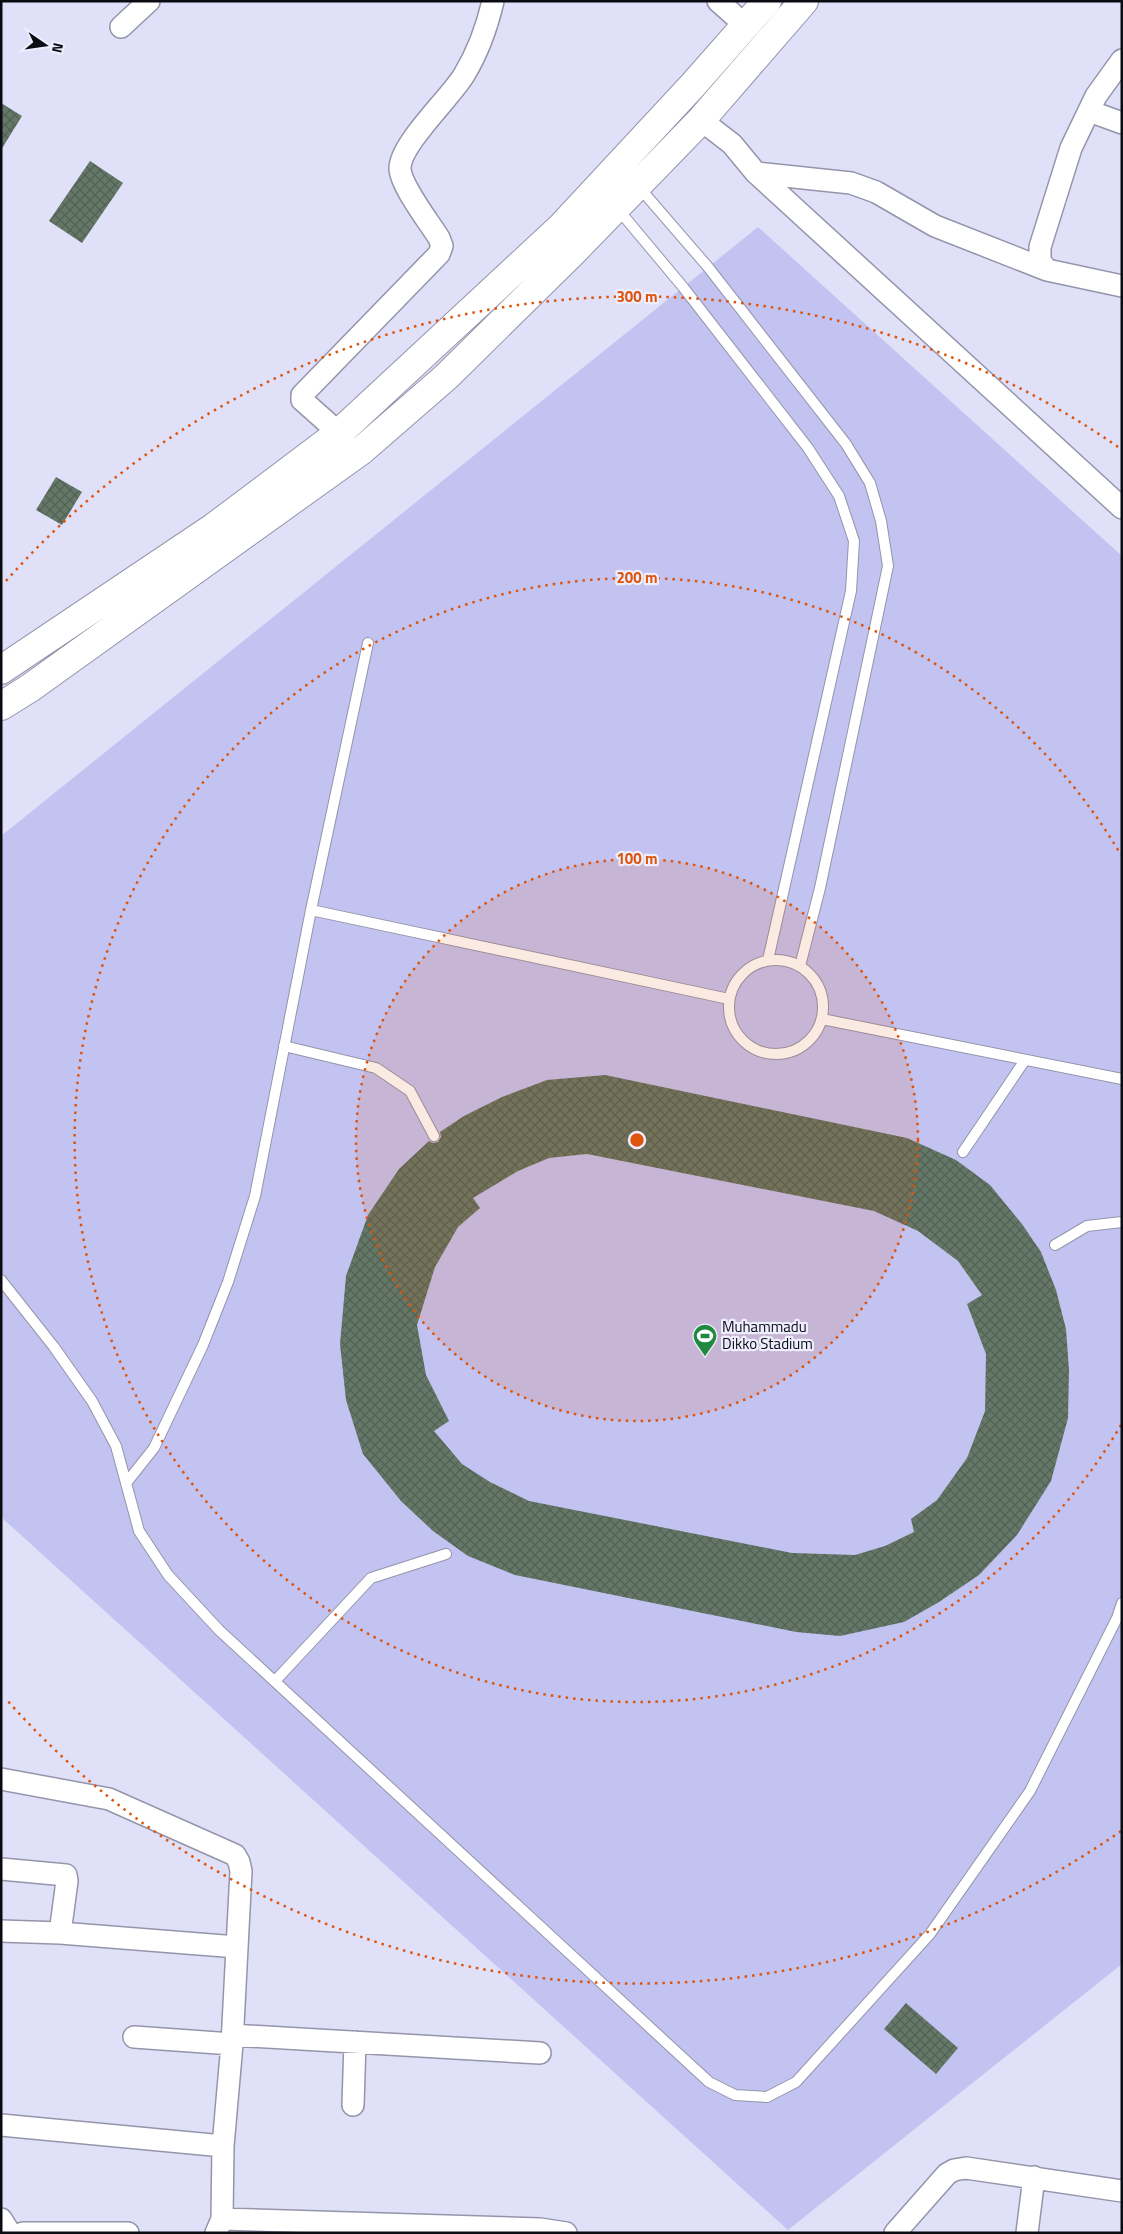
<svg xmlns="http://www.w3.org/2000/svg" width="1123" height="2234" viewBox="0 0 1123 2234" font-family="'Titillium Web',sans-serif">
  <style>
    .garden { fill: #c3c3f1 }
    .building { fill: url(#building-cross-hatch); fill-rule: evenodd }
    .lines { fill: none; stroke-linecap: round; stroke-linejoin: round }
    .lane-casing { stroke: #9494ab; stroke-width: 12 }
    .street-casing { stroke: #9494ab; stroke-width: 24 }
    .secondary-casing { stroke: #9494ab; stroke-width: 30 }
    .lane { stroke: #fff; stroke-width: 10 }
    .street { stroke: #fff; stroke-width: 21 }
    .secondary { stroke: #fff; stroke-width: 28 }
    .ring { fill: none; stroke: #dd550c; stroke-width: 2.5; stroke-dasharray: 2.5 5 }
    .labels { text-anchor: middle; stroke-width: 4.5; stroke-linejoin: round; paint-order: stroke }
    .poi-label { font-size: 15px; fill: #0b0b13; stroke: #eeeefe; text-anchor: start }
    .centre { fill: #dd550c; stroke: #eeeefe; stroke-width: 2.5 }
    .ring-label { font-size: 15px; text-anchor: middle; font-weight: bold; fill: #dd550c; stroke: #eeeefe; stroke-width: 4.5; stroke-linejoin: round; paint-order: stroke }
  </style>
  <defs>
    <pattern id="building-cross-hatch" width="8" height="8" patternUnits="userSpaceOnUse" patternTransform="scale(1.25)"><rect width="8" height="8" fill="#657868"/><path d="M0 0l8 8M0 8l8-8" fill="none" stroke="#516154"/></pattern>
  </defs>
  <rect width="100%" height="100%" fill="#e0e0f9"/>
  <path class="garden" d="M758,227l364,329v1408l-334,266 -787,-713v-681z"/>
  <path class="building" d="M1,103l21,13 -21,34z
    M90,161l33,22 -41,60 -33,-22z
    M56,477l26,15 -20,33 -26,-15z
    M605,1075l302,63 49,22 34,25 32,39 19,28 15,38 10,39 3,41 -1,48 -17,63 -34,54 -38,40 -40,27 -35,20 -64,14 -44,-4 -281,-57 -47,-19 -35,-25 -32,-30 -38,-47 -17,-54 -6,-56 6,-68 22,-61 31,-46 30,-28 4,2 5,-1 3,-5 -1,-5 24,-16 38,-19 45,-17zM587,1154l287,57 44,20 40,30 24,34 -15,9 19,50 -1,57 -18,47 -30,42 -26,19 3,13 -29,14 -30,9 -63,-2 -263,-52 -39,-19 -28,-18 -28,-33 15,-10 -23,-46 -9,-50 18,-58 23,-40 22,-19 -7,-10 45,-27 31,-13z
    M906,2003l52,45 -22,26 -52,-45z"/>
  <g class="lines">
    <defs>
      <path id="lane" d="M638,186l70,81 138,177 24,39 11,38 7,45 -68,322 -20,78
        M617,208l66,79 125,161 31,48 15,45 -3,50 -83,369
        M311,910l418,89
        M729 1007a47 47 0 1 1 94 0a47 47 0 1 1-94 0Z
        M822,1019l300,60
        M284,1046l92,22 34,23 24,45
        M963,1152l62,-92
        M1055,1245l32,-19 35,-4
        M1,1280l53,67 38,54 24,45 23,85 29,44 51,55 490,452 26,13 32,2 29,-15 134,-148 100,-143 87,-173 5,-15
        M127,1482l27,-34 49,-103 25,-63 27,-86 56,-286 57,-267
        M275,1681l96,-103 75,-24"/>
      <path id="street" d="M718,1l28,25
        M121,27l28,-26
        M1089,111l33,12
        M701,120l31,24 24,29 366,335
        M756,173l95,10 25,9 59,34 112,44 75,16
        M1047,270l-7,-9v-14l31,-99 25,-52 26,-36
        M339,433l-37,-33v-5l137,-141 3,-8 -3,-8c-10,-16 -38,-52 -39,-69 -1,-24 51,-72 64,-94 14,-23 23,-48 29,-74
        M1,1779l108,20 126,56 4,7 2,9 -9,173 -9,102 -1,73 -6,14
        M1,1869l65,6 1,6 -7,52
        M1,1931l59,2 177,14
        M232,2035l308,18
        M134,2037l98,7
        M353,2105l2,-63
        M1,2125l222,21
        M1,2219l9,14
        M222,2219l318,10 26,4
        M23,2233h105
        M895,2233l52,-59 7,-4 12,-2 156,23
        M1027,2233l7,-56"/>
      <path id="secondary" d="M1,670l213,-143 125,-94 222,-206 132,-142 74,-84
        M1,706l29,-18 332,-238 84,-73 127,-125 128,-132 103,-119"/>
    </defs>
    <use href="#lane" class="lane-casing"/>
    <use href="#street" class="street-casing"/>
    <use href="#secondary" class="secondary-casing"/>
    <use href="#lane" class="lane"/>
    <use href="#street" class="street"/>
    <use href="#secondary" class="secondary"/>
  </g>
  <circle cx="637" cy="1140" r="281" fill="#dd550c" fill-opacity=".12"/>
  <g class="ring">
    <circle cx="637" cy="1140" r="281"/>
    <path d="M1121 1425A562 562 0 1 1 1121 855"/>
    <path d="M1121 1831A843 843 0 0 1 6 1699M6 581A843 843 0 0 1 1121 449"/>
  </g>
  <defs>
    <symbol id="stadium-pin" viewBox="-11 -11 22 30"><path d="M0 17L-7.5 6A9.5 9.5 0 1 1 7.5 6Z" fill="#1f893f" stroke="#eeeefe"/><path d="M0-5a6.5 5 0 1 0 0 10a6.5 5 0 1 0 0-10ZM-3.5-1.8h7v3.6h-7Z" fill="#fff"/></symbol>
  </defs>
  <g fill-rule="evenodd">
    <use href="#stadium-pin" x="691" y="1322" width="28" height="38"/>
  </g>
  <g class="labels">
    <g class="poi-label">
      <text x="722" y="1332">Muhammadu<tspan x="722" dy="17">Dikko Stadium</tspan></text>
    </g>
  </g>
  <circle cx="637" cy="1140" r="8" class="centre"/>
  <g class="ring-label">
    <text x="637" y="302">300 m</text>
    <text x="637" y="583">200 m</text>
    <text x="637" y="864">100 m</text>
  </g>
  <rect width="1123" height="2234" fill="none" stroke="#0b0b13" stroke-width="5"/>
  <g transform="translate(45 45) rotate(103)" stroke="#eeeefe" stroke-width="4" paint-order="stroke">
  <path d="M0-4L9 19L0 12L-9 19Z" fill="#0b0b13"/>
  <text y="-8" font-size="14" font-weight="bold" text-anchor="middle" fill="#0b0b13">N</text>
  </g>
</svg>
